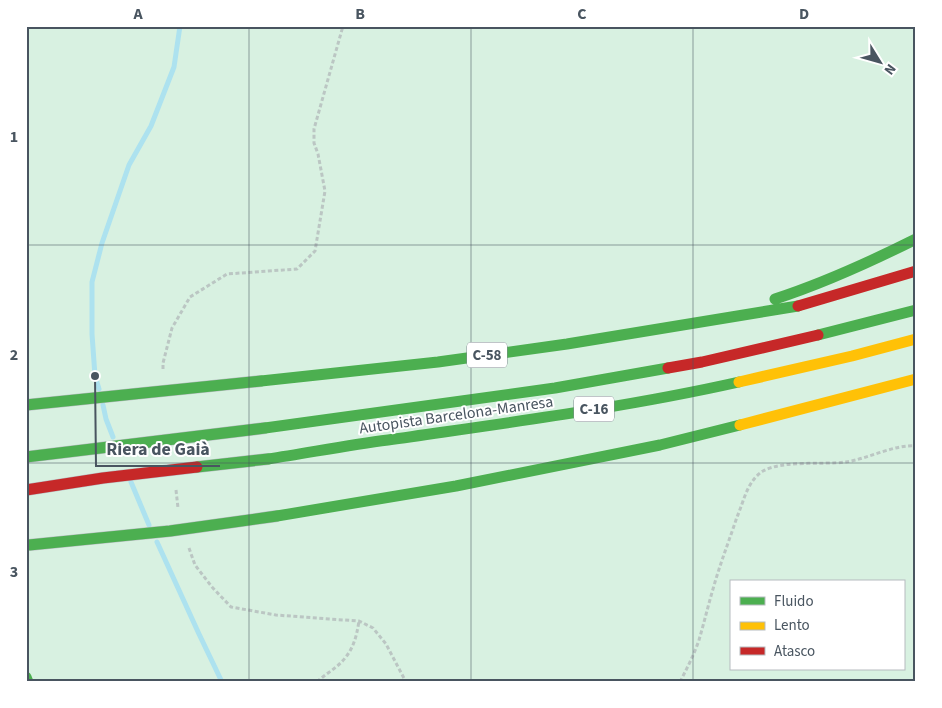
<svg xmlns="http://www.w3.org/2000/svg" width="942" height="708" viewBox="0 0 942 708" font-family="'Source Sans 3',sans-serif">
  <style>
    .green { fill: #d8f1e1; fill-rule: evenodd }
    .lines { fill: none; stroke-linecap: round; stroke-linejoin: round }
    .stream { stroke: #ade2ef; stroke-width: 5 }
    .path { stroke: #bbc6c3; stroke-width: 3; stroke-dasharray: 4 2.5; stroke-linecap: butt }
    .fast { stroke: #4caf50; stroke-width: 11 }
    .slow { stroke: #ffc107; stroke-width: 11 }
    .jam { stroke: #c62828; stroke-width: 11 }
    .fast-bridge-casing { stroke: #b8bdc2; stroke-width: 12; stroke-linecap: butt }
    .jam-bridge-casing { stroke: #b8bdc2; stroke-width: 12; stroke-linecap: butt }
    .fast-bridge { stroke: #4caf50; stroke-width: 11 }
    .jam-bridge { stroke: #c62828; stroke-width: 11 }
    .grid { fill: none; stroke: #495560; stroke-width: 1; stroke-opacity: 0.55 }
    .labels { text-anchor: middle; stroke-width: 4; stroke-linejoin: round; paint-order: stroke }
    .shield { fill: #fff; stroke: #808890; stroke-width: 1 }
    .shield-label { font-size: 15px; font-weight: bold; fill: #495560 }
    .street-label { font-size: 16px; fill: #495560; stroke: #fff }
    .leader { fill: none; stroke: #495560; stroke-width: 2 }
    .callout-dot { fill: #495560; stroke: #fff; stroke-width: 2 }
    .callout-label { font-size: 18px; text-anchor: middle; font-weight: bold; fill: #495560; stroke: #fff; stroke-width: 4; stroke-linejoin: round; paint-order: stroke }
    .neatline { fill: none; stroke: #495560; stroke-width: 2 }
    .grid-label { font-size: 16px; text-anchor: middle; font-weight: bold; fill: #495560 }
  </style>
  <rect width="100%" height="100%" fill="#f3f3f3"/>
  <path class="green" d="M26,26h890v656h-890zM731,582h172v87h-172z"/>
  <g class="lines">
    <path class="stream" d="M99,389l-4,-13 -3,-42v-52l10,-39 27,-78 22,-39 23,-59 6,-41
      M103,405l3,14 7,18
      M131,482l18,43
      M157,542l42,92 23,48"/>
    <path class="path" d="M163,369v-6l9,-35 18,-31 37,-23 70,-5 18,-18 10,-60 -7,-37 -4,-11v-14l29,-103
      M176,490l2,18
      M189,548l6,17 17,22 19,20 45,8 53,4 30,2 14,7 13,16 20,38
      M317,682c6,-6 13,-10 19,-15 16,-13 20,-27 23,-46
      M680,682c7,-14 14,-27 19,-42 5,-17 9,-34 14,-51 7,-25 16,-48 24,-72 7,-16 10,-36 26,-46 20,-11 59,-6 83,-9 21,-3 49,-18 70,-16
      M913,682l3,-4"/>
    <path class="fast" d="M775,299c49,-16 95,-37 141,-60
      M818,335l98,-25
      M261,381l177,-19 129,-18 231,-38
      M265,428l290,-40 113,-20
      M268,459c40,-6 80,-14 120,-19 117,-17 235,-32 351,-58
      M277,516l179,-30 204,-41 80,-20
      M26,677l2,5"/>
    <path class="slow" d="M739,382l113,-26 64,-17
      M740,425l176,-46"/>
    <path class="jam" d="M798,306l118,-35
      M668,368l34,-6 116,-27"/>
    <defs>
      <path id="fast-bridge" d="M26,405l235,-24
        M26,457l239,-29
        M197,467l71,-8
        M29,545l141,-14 107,-15"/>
      <path id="jam-bridge" d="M26,490l77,-12 94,-11"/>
    </defs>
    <use href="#fast-bridge" class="fast-bridge-casing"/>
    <use href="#jam-bridge" class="jam-bridge-casing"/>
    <use href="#fast-bridge" class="fast-bridge"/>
    <use href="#jam-bridge" class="jam-bridge"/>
  </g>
  <path class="grid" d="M249,26v656M471,26v656M693,26v656M26,245h890M26,463h890"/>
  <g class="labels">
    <g class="shield">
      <rect x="467" y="342.5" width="40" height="25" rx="4"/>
      <rect x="574" y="396.5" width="40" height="25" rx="4"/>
    </g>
    <g class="shield-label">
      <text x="487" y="360">C-58</text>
      <text x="594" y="414">C-16</text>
    </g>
    <g class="street-label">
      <text transform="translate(456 414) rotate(-8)" y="6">Autopista Barcelona-Manresa</text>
    </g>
  </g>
  <path class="leader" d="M95 376L96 466H220"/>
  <circle class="callout-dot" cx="95" cy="376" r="5"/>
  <g class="callout-label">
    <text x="158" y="455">Riera de Gaià</text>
  </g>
  <rect width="942" height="708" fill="none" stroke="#ffffff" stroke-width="55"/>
  <rect x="730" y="580" width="175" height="90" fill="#ffffff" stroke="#b6bbbf"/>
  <rect x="740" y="597" width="25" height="8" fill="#4caf50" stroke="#b6bbbf"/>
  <text x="774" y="606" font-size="15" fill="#495560">Fluido</text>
  <rect x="740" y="622" width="25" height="8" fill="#ffc107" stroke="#b6bbbf"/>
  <text x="774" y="630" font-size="15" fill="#495560">Lento</text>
  <rect x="740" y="647" width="25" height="8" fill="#c62828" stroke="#b6bbbf"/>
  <text x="774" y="656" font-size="15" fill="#495560">Atasco</text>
  <g transform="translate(880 62) rotate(127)" stroke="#ffffff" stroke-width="4" paint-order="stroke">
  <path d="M0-4L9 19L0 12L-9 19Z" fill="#495560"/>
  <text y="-8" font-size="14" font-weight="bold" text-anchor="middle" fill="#495560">N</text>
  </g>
  <rect x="28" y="28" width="886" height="652" class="neatline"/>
  <g class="grid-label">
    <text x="138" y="19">A</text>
    <text x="360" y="19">B</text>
    <text x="582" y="19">C</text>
    <text x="804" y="19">D</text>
    <text x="14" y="142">1</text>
    <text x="14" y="360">2</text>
    <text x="14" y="577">3</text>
  </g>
</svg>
